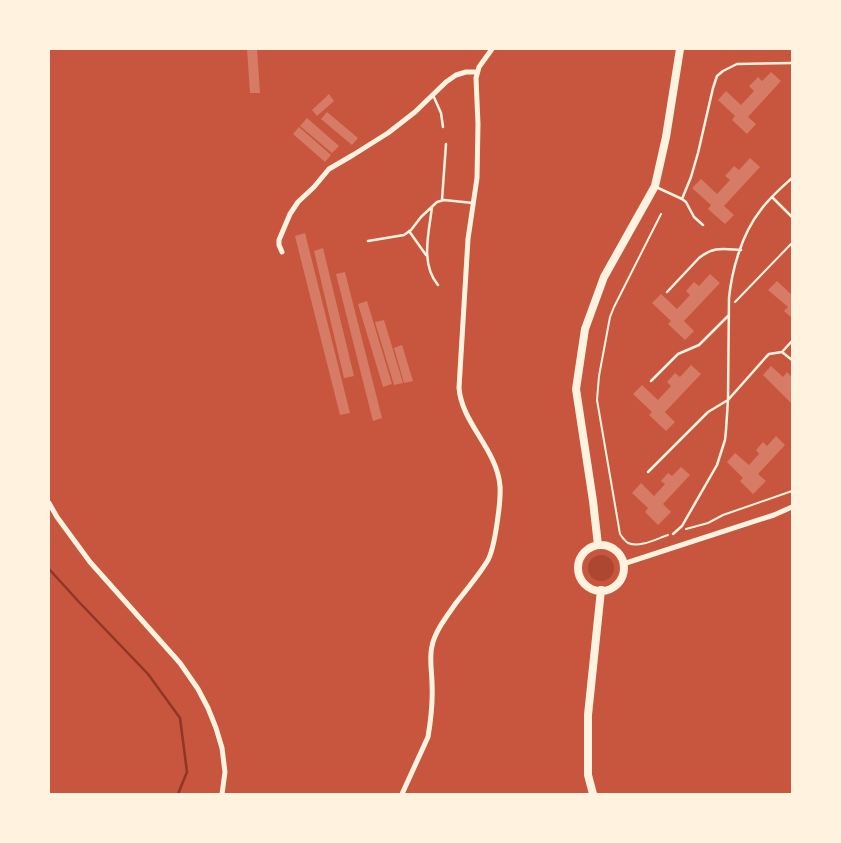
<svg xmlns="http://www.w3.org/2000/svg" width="841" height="843" viewBox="0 0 841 843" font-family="Ubuntu,sans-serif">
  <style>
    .green { fill: #ae4732 }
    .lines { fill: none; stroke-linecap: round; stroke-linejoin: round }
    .stream { stroke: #8f3625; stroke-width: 2.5 }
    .building { fill: #d67c66 }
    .path { stroke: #fff3e0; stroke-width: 2 }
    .service { stroke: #fff3e0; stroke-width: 2.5 }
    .minor { stroke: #fff3e0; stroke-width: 5 }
    .secondary { stroke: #fff3e0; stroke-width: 8 }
  </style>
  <rect width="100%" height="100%" fill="#c8553d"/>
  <path class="green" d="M588 568a13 13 0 1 1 26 0a13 13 0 1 1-26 0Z"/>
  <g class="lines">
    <path class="stream" d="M49,569l30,33 69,72 32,44 7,54 -9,22"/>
  </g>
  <path class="building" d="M247,49h10l3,44h-10z
    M771,72l10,9 -33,36 8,7 -9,10 -15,-14 3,-4 -17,-16 8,-9 15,14 13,-14 -5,-5 9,-9 4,4z
    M329,94l5,7 -17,15 -5,-6z
    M327,112l31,26 -6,7 -31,-26z
    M307,118l32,28 -7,7 -32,-27z
    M299,127l32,28 -6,7 -32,-28z
    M750,158l10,9 -36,39 10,9 -9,9 -17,-15 3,-4 -19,-17 9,-9 16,15 13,-14 -5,-4 9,-10 5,4z
    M305,233l45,180 -10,2 -45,-179z
    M323,248l31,128 -10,2 -30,-127z
    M345,272l37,146 -9,3 -37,-147z
    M710,274l10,9 -36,38 10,10 -9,9 -17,-16 3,-3 -19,-18 9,-9 16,15 13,-14 -4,-4 8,-9 5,4z
    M777,281l15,14v23l-8,-7 4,-4 -20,-17z
    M367,301l25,83 -9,3 -25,-83z
    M384,320l19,63 -9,2 -19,-63z
    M402,345l11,36 -9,2 -10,-35z
    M691,365l10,9 -36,38 10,10 -9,9 -17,-16 3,-3 -19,-18 9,-9 16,15 13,-14 -4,-4 8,-9 5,4z
    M771,366l12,11 4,-5 5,5v27l-29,-29z
    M776,436l9,9 -27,29 8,7 -13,13 -13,-13 3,-3 -16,-16 8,-9 14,12 10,-11 -3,-4 7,-8 4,4z
    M681,467l9,8 -27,29 8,8 -13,13 -13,-13 3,-4 -16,-15 9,-10 13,13 11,-12 -4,-3 7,-8 4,3z"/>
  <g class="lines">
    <path class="path" d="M661,214l-47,93 -4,10 -11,59 -2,24 23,134c2,3 5,7 8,9 12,5 28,-4 40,-8
      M735,302l57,-59
      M686,529l22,-6 15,-8 69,-24"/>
    <path class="service" d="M433,95l8,18 2,14
      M656,187l26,12 4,3 8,15 9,8
      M772,197l20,20
      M682,199l9,-22 7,-24 15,-65 4,-12 6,-5 14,-7 55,-1
      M442,200l4,-56
      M432,207c-3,25 -12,57 6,78
      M409,231l17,24
      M368,241l36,-6 7,-5 10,-13 16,-15 7,-2 29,3
      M667,292l32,-34c15,-12 24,-9 42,-8
      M782,352l10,8
      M651,381l27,-27 21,-9 30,-30
      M648,472l60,-60 20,-12 38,-43 3,-3 13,-2 10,-11
      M673,534l9,-8 35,-61 8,-25 1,-10 2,-30 1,-102c3,-29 13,-64 31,-87 9,-13 21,-23 32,-33"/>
    <path class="minor" d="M282,252l-3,-7v-5l11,-26 8,-12 16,-15 15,-18 24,-14 35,-22 27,-21 31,-30 10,-7 10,-3h11
      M49,503l8,14 33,45 90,101 18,26 10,19 8,20 6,20 3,24 -3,22
      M623,564l151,-49 18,-8
      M402,794l26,-57c3,-18 5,-35 4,-53 0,-12 -3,-26 0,-38 3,-15 15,-30 24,-43 11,-14 23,-28 32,-43 7,-13 13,-59 12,-74 -3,-37 -38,-62 -41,-98l9,-149 9,-61 1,-54 -2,-46 3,-11 13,-18"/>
    <path class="secondary" d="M598,545l-5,-44 -17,-112 9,-60 19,-52 51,-91 11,-49 14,-88
      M578 568a23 23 0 1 1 46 0a23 23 0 1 1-46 0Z
      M593,794l-5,-19v-60l13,-125"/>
  </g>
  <rect width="841" height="843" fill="none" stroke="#fff3e0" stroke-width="100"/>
</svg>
